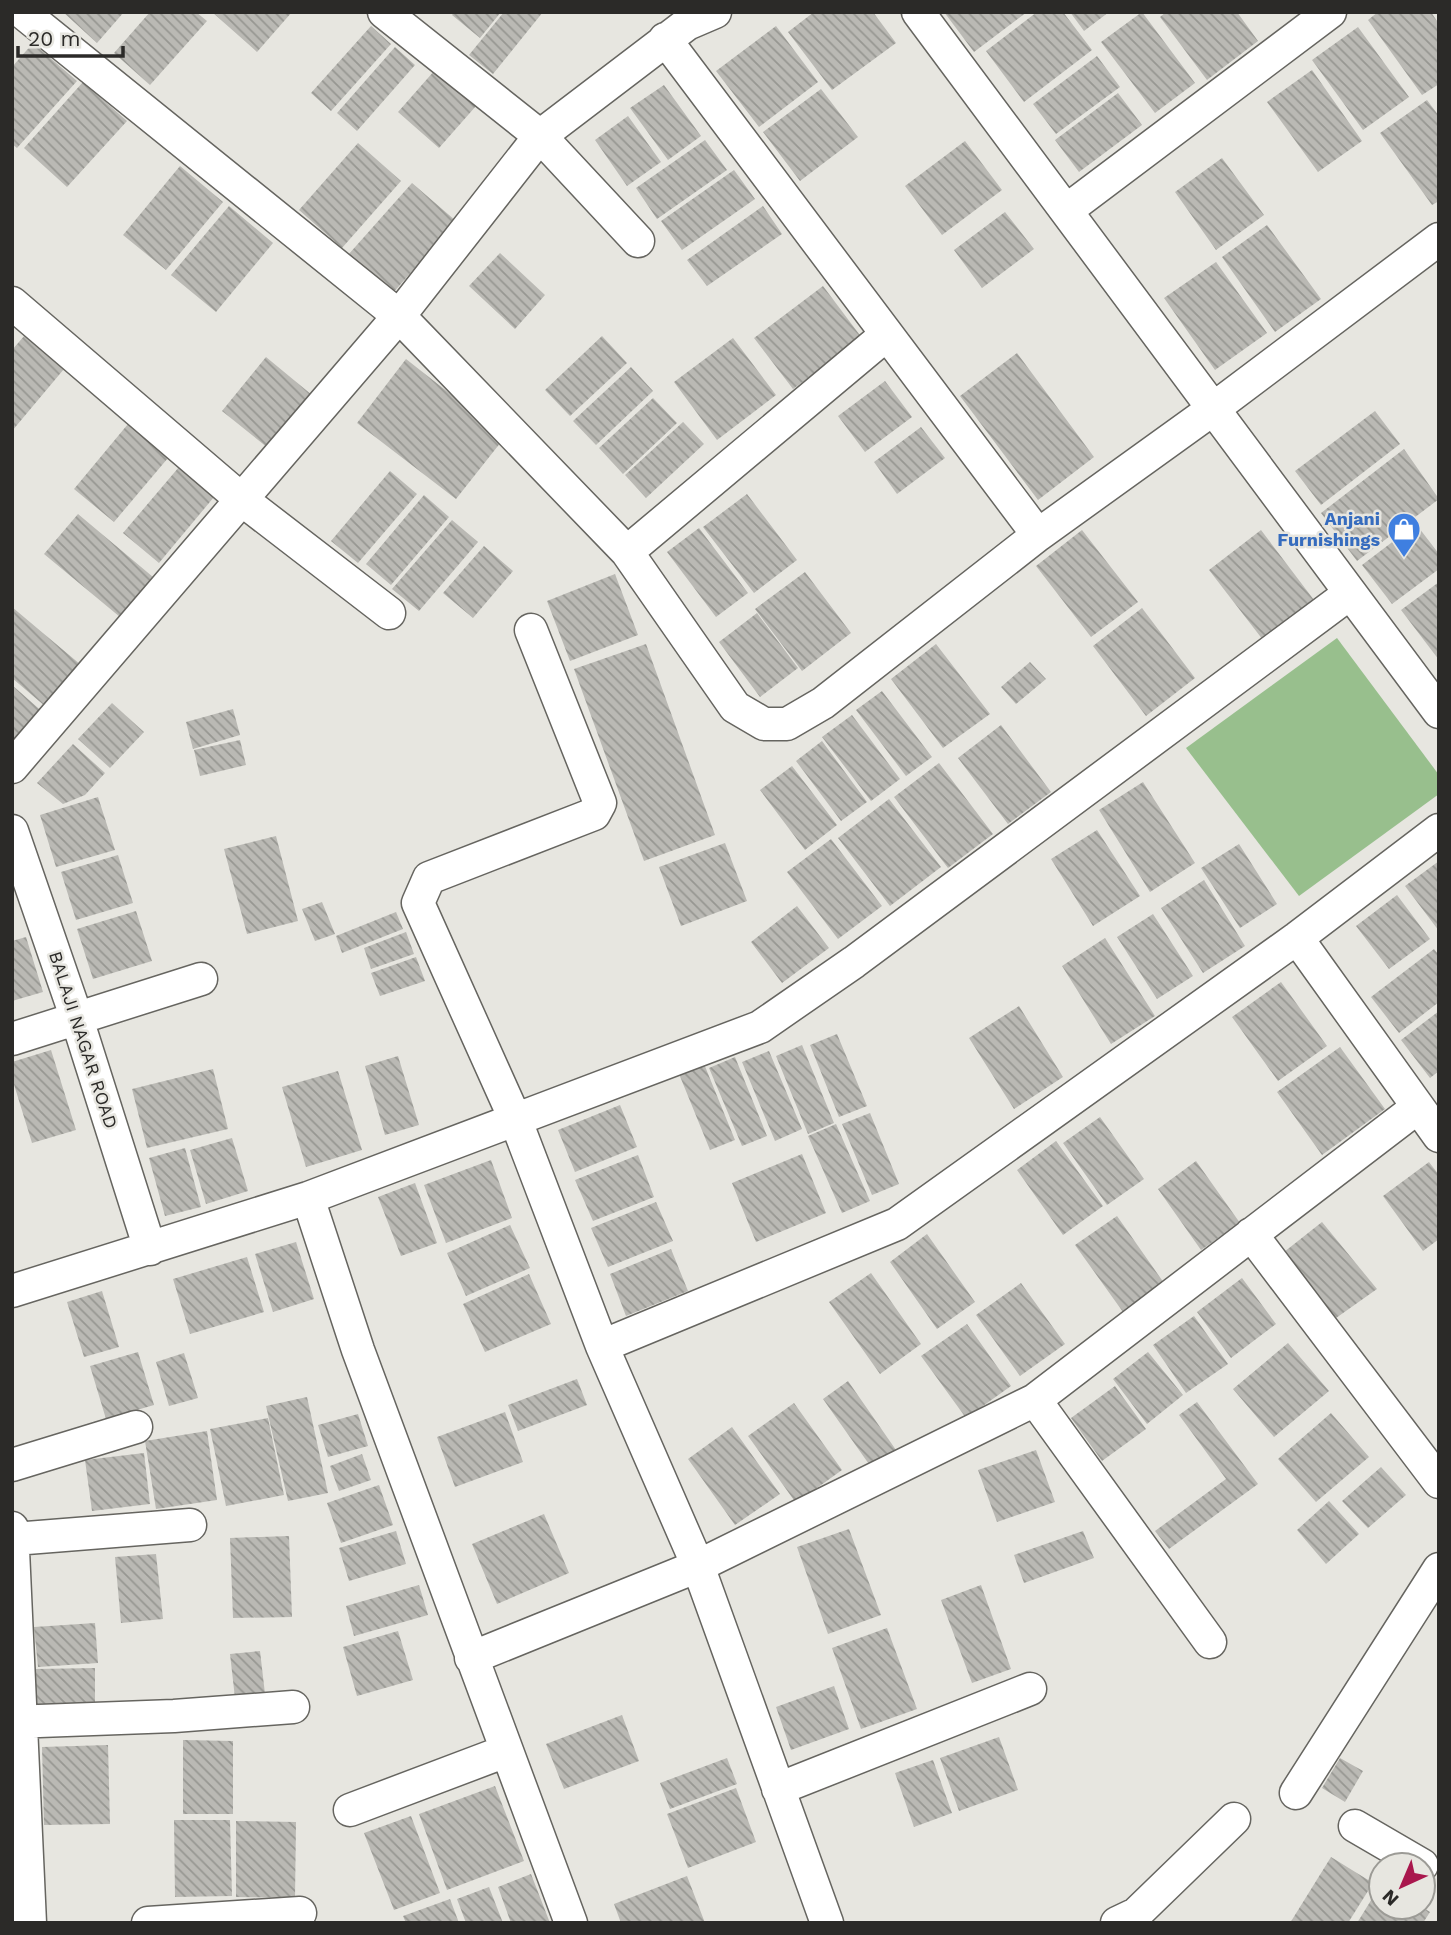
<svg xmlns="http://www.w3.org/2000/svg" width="1451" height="1935" viewBox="0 0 1451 1935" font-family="'Work Sans',sans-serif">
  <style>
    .park { fill: #98bf8d }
    .building { fill: url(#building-back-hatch) }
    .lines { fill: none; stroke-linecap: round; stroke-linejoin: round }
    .street-casing { stroke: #666560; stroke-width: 35 }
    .street { stroke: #fff; stroke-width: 32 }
    .labels { text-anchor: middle; stroke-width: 5; stroke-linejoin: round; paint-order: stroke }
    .shop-label { font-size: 18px; font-weight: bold; fill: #366cbe; stroke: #e7e6e0; text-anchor: end }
    .street-label { font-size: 18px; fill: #2b2a28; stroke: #e7e6e0 }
  </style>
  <defs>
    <pattern id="building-back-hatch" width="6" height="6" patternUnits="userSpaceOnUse" patternTransform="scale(1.75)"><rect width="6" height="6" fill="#bab9b4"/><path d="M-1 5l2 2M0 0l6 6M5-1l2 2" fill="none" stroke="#979792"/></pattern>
  </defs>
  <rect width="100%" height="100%" fill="#e7e6e0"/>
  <path class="park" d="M1337,638l102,137v19l-140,102 -113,-148z"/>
  <path class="building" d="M63,12h61l-27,31z
    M150,12h46l11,9 -57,64 -36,-32z
    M212,12h80l-35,40z
    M454,12h47l-21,26 -28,-23z
    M504,12h39l-50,62 -24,-19z
    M814,12h59l23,31 -64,47 -44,-58z
    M944,12h83l-53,40z
    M1037,12h26l29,38 -68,52 -38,-51z
    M1070,12h39l-25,19z
    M1142,12l53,71 -40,30 -54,-71z
    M1166,12h71l21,29 -51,39 -47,-63z
    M1378,12h53l8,12v60l-17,11 -54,-75z
    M371,26l20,18 -60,67 -20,-18z
    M776,26l42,56 -59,45 -43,-56z
    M1358,27l51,70 -46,33 -51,-70z
    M33,43l44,38 -60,67 -5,-4v-77z
    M395,47l20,18 -58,66 -20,-18z
    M1097,56l23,31 -64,47 -23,-30z
    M435,70l41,36 -37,42 -41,-36z
    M1312,70l50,71 -44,31 -51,-70z
    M83,82l44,39 -60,66 -43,-39z
    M664,85l37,51 -33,24 -38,-52z
    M821,89l37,48 -58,44 -37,-49z
    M1118,93l24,32 -63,47 -24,-32z
    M1427,100l12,16v85l-7,4 -52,-72z
    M628,116l33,46 -34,24 -32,-46z
    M705,140l22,30 -70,49 -21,-31z
    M965,141l37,49 -60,45 -37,-49z
    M358,143l43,38 -59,67 -43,-38z
    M1222,158l42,57 -48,35 -41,-58z
    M180,166l43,36 -57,68 -43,-35z
    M734,170l21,29 -73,51 -21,-29z
    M412,183l44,38 -64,73 -44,-39z
    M229,206l44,37 -57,69 -45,-37z
    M763,206l19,28 -75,52 -20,-26z
    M1005,212l29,37 -52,39 -28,-38z
    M1267,225l54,74 -46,33 -53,-75z
    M500,253l45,42 -30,34 -46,-43z
    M1216,262l51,71 -52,37 -51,-72z
    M823,286l39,52 -69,51 -39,-51z
    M25,335l39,34 -52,62v-81z
    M602,336l25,27 -57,53 -25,-26z
    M733,338l43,57 -59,45 -43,-58z
    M1017,353l77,104 -56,43 -78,-104z
    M266,357l46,38 -44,53 -46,-37z
    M406,359l99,78 -49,62 -99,-76z
    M631,367l22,24 -57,54 -23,-24z
    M885,381l27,36 -47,35 -27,-36z
    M653,398l24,25 -54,51 -24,-26z
    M1375,411l25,33 -79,61 -26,-34z
    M683,422l21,22 -58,54 -21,-23z
    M128,424l40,34 -54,64 -40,-33z
    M921,427l24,31 -48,36 -23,-32z
    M1404,449l35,50 -82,62 -36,-48z
    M179,467l35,30 -55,66 -36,-30z
    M390,471l27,23 -59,69 -27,-22z
    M747,494l50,66 -43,33 -51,-66z
    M424,495l25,22 -58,68 -25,-21z
    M78,514l75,63 -33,40 -76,-63z
    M452,520l26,22 -59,69 -27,-22z
    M1416,524l23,30v15l-47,35 -30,-39z
    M699,528l49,65 -32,24 -49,-65z
    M1082,530l56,72 -47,35 -55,-71z
    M1261,530l53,70 -51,40 -54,-70z
    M484,546l29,25 -40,47 -30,-25z
    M805,572l46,61 -49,38 -47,-62z
    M615,574l23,61 -68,26 -23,-60z
    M1439,582v78l-38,-50z
    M12,607l69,58 -35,42 -34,-29z
    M1142,608l53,70 -49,38 -53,-70z
    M757,613l41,55 -38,29 -41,-55z
    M646,644l69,191 -71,26 -70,-192z
    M936,644l54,70 -47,34 -52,-69z
    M1030,662l16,17 -30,25 -15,-17z
    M12,685l34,30 -34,38z
    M882,691l50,66 -26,19 -50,-66z
    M112,703l32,29 -34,36 -32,-29z
    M233,709l7,26 -47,14 -7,-27z
    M852,715l48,64 -29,22 -49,-64z
    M1001,725l50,67 -43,32 -50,-66z
    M240,740l6,25 -46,11 -6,-26z
    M822,741l45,61 -26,19 -45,-60z
    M73,744l32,29 -20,22 -22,9 -26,-21z
    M939,763l54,71 -45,34 -54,-71z
    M792,766l45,59 -32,25 -45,-60z
    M1143,782l52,81 -45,29 -51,-82z
    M98,797l17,53 -59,17 -16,-52z
    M889,799l52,68 -51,39 -52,-68z
    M1097,830l43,66 -47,30 -42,-67z
    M276,836l22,85 -51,13 -23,-85z
    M831,839l51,67 -44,33 -51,-67z
    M725,843l22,58 -66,25 -22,-59z
    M1239,844l38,60 -37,24 -39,-60z
    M118,855l15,48 -57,17 -15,-48z
    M1439,861v70l-34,-45z
    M1204,880l41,66 -42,27 -42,-65z
    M1397,895l33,44 -41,30 -33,-43z
    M322,902l13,32 -20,7 -13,-32z
    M797,906l32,42 -47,35 -31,-41z
    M136,911l16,50 -59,18 -16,-50z
    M396,912l7,17 -61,24 -6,-17z
    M1153,914l40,62 -36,23 -40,-62z
    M406,932l8,22 -43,15 -7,-21z
    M26,937l17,55 -31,9v-60z
    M1105,938l50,78 -44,28 -49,-78z
    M1434,949l5,6v47l-40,31 -28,-36z
    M416,957l9,24 -45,15 -9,-23z
    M1281,982l46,64 -49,35 -46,-64z
    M1019,1006l44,71 -49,32 -45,-71z
    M1439,1011v60l-9,7 -29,-38z
    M837,1034l30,72 -28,11 -29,-72z
    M802,1045l32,78 -26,11 -32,-78z
    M1340,1047l45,62 -63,46 -45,-63z
    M51,1050l25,80 -44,13 -20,-65v-16z
    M769,1051l33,78 -27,12 -33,-79z
    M398,1056l21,69 -34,10 -20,-69z
    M735,1057l32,79 -25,10 -33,-78z
    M702,1059l33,81 -25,10 -33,-81z
    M213,1069l15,60 -81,19 -15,-59z
    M338,1071l24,79 -56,17 -24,-80z
    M620,1105l17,42 -62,25 -17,-42z
    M870,1113l29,71 -27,11 -30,-71z
    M1100,1117l44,62 -37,26 -44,-62z
    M836,1124l34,77 -28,12 -34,-77z
    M232,1138l16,53 -42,13 -16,-54z
    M1056,1141l47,65 -40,29 -46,-65z
    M185,1148l16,59 -36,9 -16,-58z
    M802,1154l24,59 -70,29 -24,-59z
    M638,1155l16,42 -61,24 -18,-41z
    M491,1160l21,58 -66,25 -22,-58z
    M1196,1161l44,62 -39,27 -43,-61z
    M1429,1162l10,13v64l-16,12 -40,-55z
    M415,1183l22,60 -36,13 -23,-59z
    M656,1202l17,39 -65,26 -17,-39z
    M1117,1216l47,67 -41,29 -48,-67z
    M1322,1222l55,67 -48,34 -50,-67z
    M510,1225l20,43 -64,28 -19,-43z
    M927,1234l48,68 -38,27 -47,-67z
    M296,1242l18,57 -41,13 -18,-58z
    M671,1249l17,42 -62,25 -16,-42z
    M247,1257l17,55 -74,22 -17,-55z
    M871,1273l50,71 -41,30 -51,-72z
    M529,1274l22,50 -66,28 -22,-48z
    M1242,1278l34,46 -45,34 -34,-46z
    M1021,1283l44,61 -45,32 -44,-61z
    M102,1291l17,56 -35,10 -17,-55z
    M1194,1316l34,48 -42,29 -33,-48z
    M967,1324l44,62 -45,32 -45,-62z
    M1288,1343l41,48 -55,46 -41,-48z
    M138,1352l16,53 -48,14 -16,-53z
    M1148,1352l35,43 -36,29 -34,-45z
    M184,1353l14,45 -29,8 -13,-44z
    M577,1379l10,26 -69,26 -10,-26z
    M848,1381l48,69 -25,17 -48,-68z
    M1115,1386l31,43 -44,32 -31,-43z
    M307,1397l21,96 -40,8 -22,-95z
    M1197,1402l61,82 -89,65 -14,-18 71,-52 -47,-64z
    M794,1403l48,67 -46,33 -48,-67z
    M505,1412l18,50 -68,25 -18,-50z
    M1331,1413l38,44 -53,45 -38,-43z
    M358,1414l10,32 -40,11 -10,-32z
    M268,1418l16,77 -58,11 -16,-77z
    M732,1427l48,67 -45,31 -47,-66z
    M207,1431l10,69 -61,9 -11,-68z
    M1036,1450l19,52 -58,20 -19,-52z
    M144,1453l6,51 -58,7 -7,-51z
    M362,1454l9,26 -32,11 -9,-25z
    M1381,1467l25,28 -38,33 -26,-27z
    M379,1485l14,40 -52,18 -14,-40z
    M1329,1501l30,33 -33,30 -29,-34z
    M544,1514l25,59 -72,31 -25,-60z
    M849,1529l32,86 -53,19 -31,-87z
    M396,1531l10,33 -57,17 -10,-33z
    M1083,1531l11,27 -70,25 -10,-28z
    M289,1536l3,81 -59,1 -3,-80z
    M156,1554l7,65 -42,4 -6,-66z
    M419,1585l9,30 -74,21 -8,-30z
    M981,1585l30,84 -39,14 -31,-83z
    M95,1623l3,40 -60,4 -4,-40z
    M887,1628l30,81 -56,20 -29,-81z
    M398,1631l15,49 -56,16 -14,-49z
    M260,1651l5,43 -30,4 -5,-44z
    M95,1668v38h-59v-37z
    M834,1686l15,43 -58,21 -15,-43z
    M622,1715l17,46 -75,28 -18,-45z
    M999,1737l19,53 -59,21 -19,-53z
    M183,1740l50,1v73h-50z
    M108,1745l2,79 -66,1 -2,-78z
    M727,1758l10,26 -67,25 -10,-26z
    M1340,1758l23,13 -18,31 -23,-14z
    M933,1760l19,53 -38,14 -19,-54z
    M495,1786l29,75 -77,29 -28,-76z
    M736,1788l20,54 -68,26 -21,-54z
    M411,1816l29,77 -46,17 -30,-77z
    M174,1820h56l2,76 -57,1z
    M236,1821l60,1 -1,76 -59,-1z
    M1331,1857l42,26 -25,40h-58z
    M531,1874l19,49h-39l-13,-36z
    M687,1876l18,47h-84l-7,-19z
    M1381,1884v23h41l8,5 -7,11h-66z
    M489,1887l14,36h-37l-9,-24z
    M450,1899l9,24h-53l-3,-7z"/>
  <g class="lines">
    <defs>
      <path id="street" d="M22,12l377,304 228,236 259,-217
        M384,12l156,124 98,105
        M918,12l521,700
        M665,39l373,496
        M1067,210l263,-198
        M12,303l229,196 148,114
        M627,552l108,155 29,17h23l36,-21 215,-168 175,-126 226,-170
        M531,630l69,173 -6,11 -165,64 -11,25 98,218 86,225 96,220 129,357
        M12,767l387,-451 141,-180 147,-112 28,-12
        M12,831l65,188 73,230
        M1297,938l142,198
        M12,1039l189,-60
        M308,1198l50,152 213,573
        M1251,1234l188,248
        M12,1291l296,-93 452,-171 94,-65 495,-368
        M602,1346l295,-122 400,-286 142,-108
        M1035,1400l175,242
        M12,1465l124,-38
        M12,1528l18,395
        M14,1539l176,-14
        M471,1658l227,-92 337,-166 383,-293
        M12,1722l162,-6 119,-9
        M778,1789l252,-100
        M1296,1793l143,-224
        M350,1810l156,-59
        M1355,1826l67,39
        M148,1923l152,-10
        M1117,1923l19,-9 98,-95"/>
    </defs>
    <use href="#street" class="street-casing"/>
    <use href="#street" class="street"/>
  </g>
  <defs>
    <symbol id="shop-pin" viewBox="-11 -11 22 30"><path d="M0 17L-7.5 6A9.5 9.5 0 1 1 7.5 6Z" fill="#3f7fe0" stroke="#e7e6e0"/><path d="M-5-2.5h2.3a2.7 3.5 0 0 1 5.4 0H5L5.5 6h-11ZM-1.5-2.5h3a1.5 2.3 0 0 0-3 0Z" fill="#fff"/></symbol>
  </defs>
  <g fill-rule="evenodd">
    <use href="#shop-pin" x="1385" y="510" width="38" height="52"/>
  </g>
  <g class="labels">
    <g class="shop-label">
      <text x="1380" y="525">Anjani<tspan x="1380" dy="21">Furnishings</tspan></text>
    </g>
    <g class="street-label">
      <text transform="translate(83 1040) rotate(72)" y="6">BALAJI NAGAR ROAD</text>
    </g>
  </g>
  <rect width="1451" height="1935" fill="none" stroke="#2b2a28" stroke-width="28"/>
  <g transform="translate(1402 1886) rotate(224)"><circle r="33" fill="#e7e6e0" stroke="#9c9b96" stroke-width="2"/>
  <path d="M0-5L12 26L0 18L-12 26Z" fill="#a9174d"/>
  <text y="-10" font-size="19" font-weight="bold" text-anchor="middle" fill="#2b2a28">N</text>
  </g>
  <path d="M18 46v10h105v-10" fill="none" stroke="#2b2a28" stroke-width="3.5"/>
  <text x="28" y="46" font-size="21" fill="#2b2a28" stroke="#e7e6e0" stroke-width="5" paint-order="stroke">20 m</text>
</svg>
